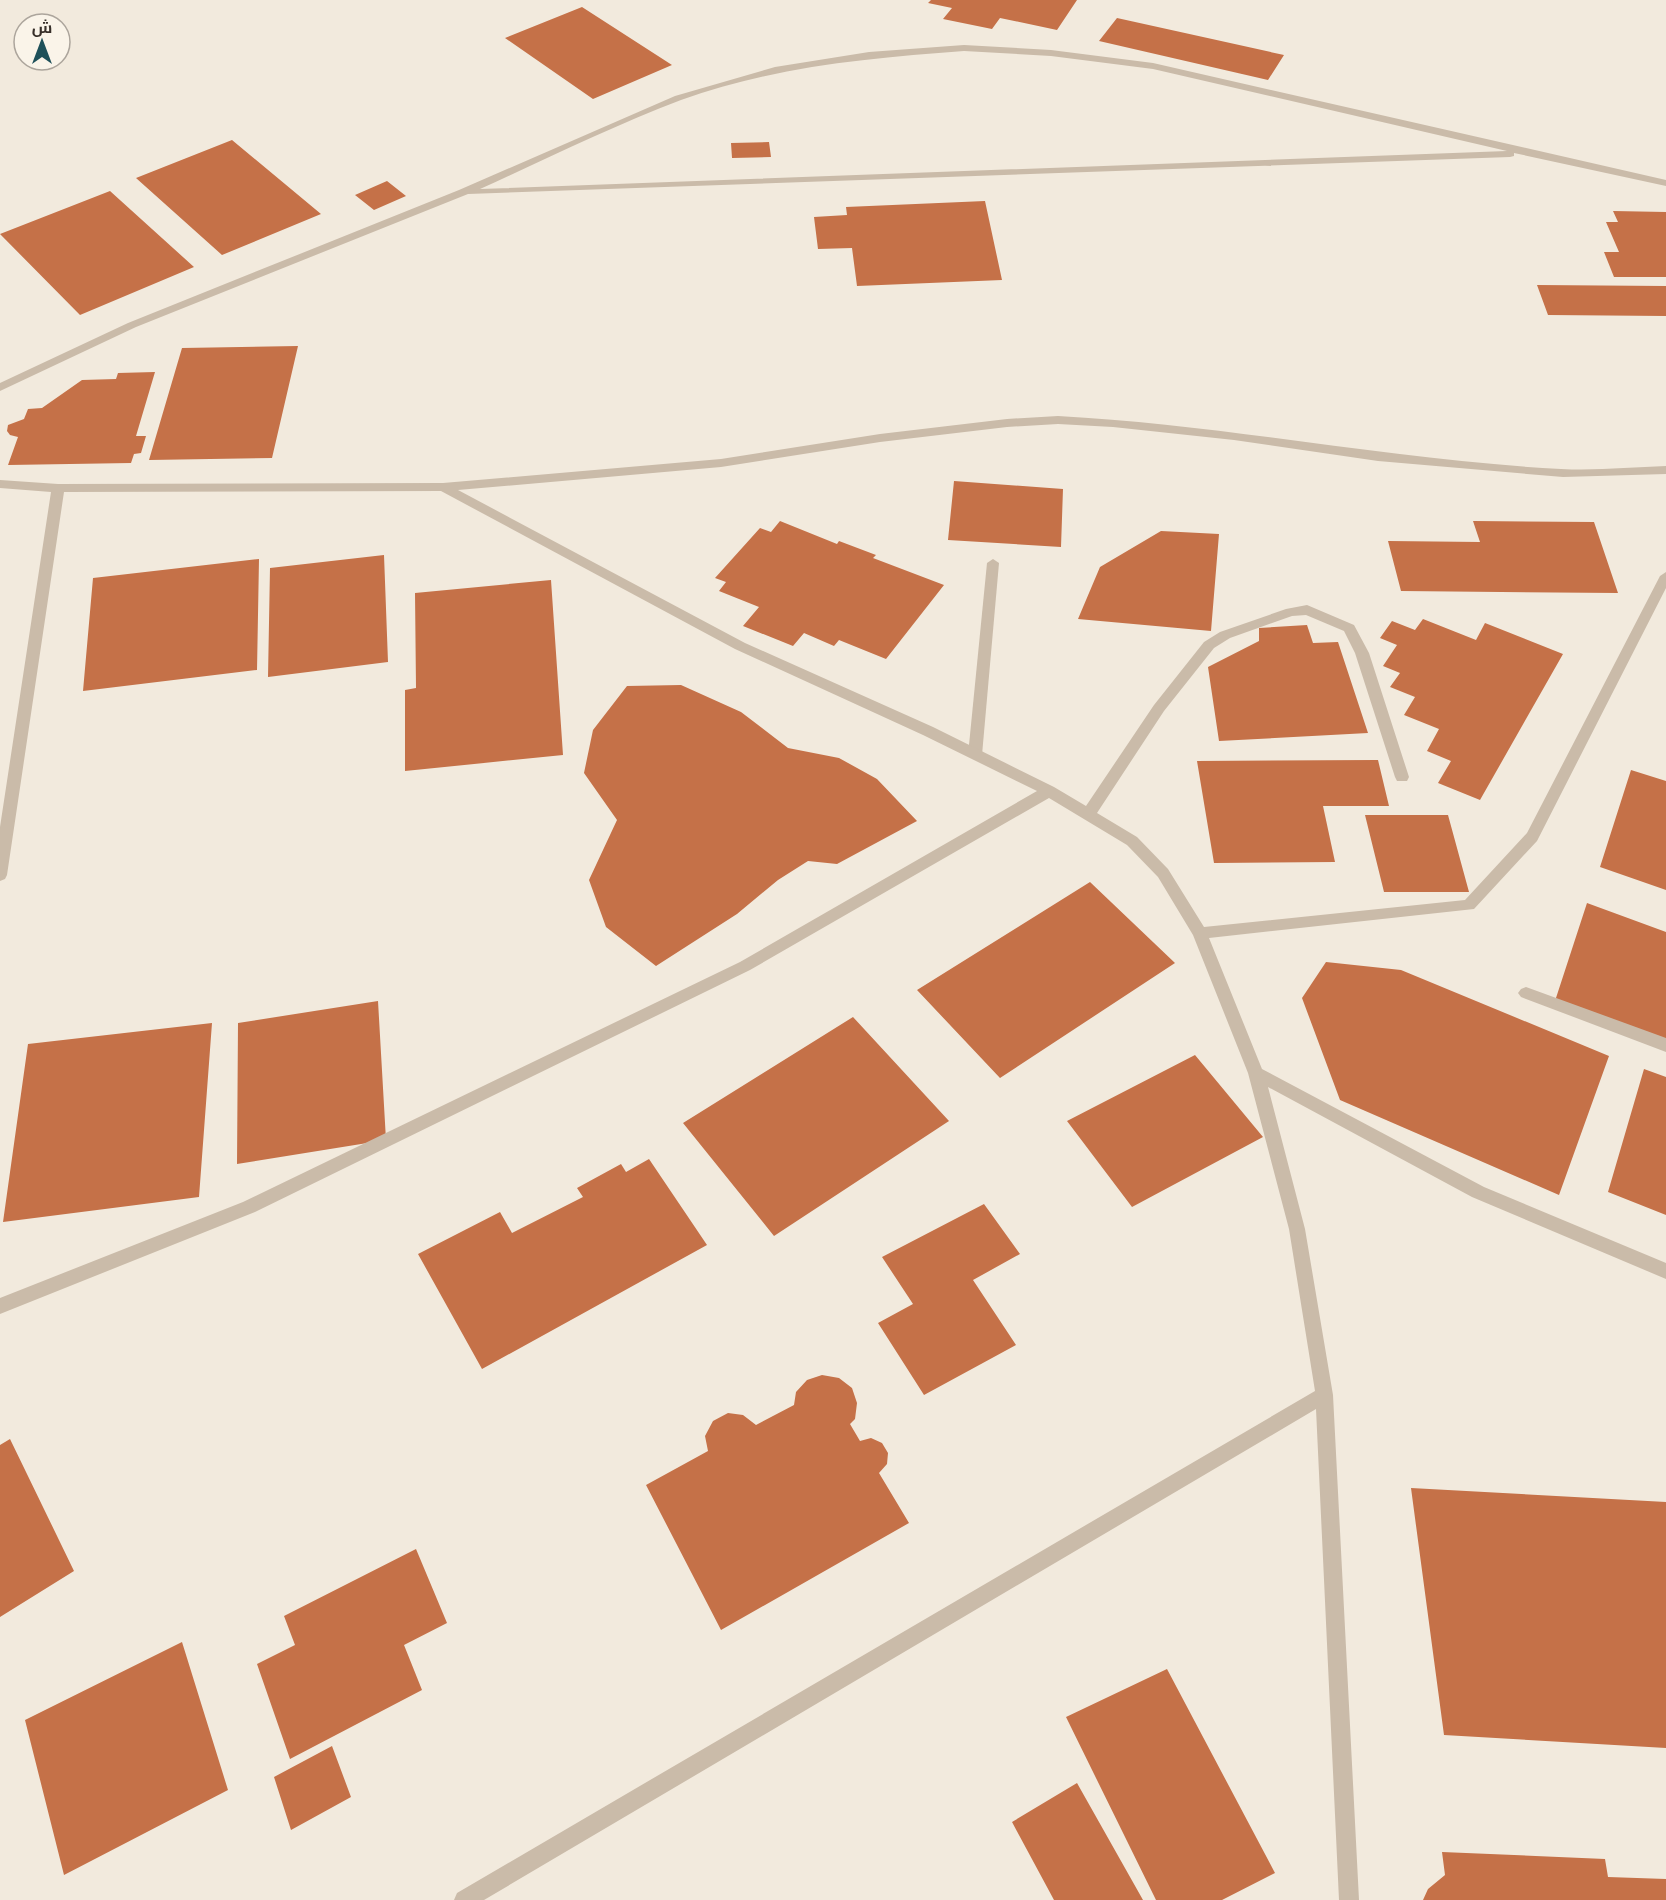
<svg xmlns="http://www.w3.org/2000/svg" width="1666" height="1900" viewBox="0 0 1666 1900" font-family="'Nunito Sans',Cairo,sans-serif">
  <style>
    .building { fill: #c57148 }
    .lines { fill: none; stroke-linecap: round; stroke-linejoin: round }
    .lane { fill: #cabba9; fill-rule: evenodd }
    .street { fill: #cabba9; fill-rule: evenodd }
  </style>
  <rect width="100%" height="100%" fill="#f2eadd"/>
  <path class="building" d="M931,0h146l-20,30 -57,-12 -8,11 -49,-10 9,-11 -24,-5z
    M582,7l90,58 -79,34 -88,-61z
    M1117,18l167,37 -16,25 -169,-39z
    M232,140l89,74 -99,41 -86,-77z
    M769,142l2,15 -39,1 -1,-15z
    M387,181l19,15 -32,14 -19,-15z
    M110,191l84,76 -114,48 -80,-81z
    M985,201l17,79 -145,6 -5,-38 -34,1 -4,-32 33,-2 -1,-8z
    M1613,211l53,1v65h-52l-10,-25h15l-13,-30h12z
    M1537,285l129,1v30l-118,-1z
    M298,346l-26,112 -123,2 33,-112z
    M155,372l-19,64h10l-5,17 -7,1 -3,9 -123,2 10,-28 -8,-2 -3,-4 1,-6 16,-6 4,-10 14,-1 40,-28 34,-1 2,-6z
    M954,481l109,8 -2,58 -113,-7z
    M780,521l57,23 2,-3 37,14 -3,3 71,27 -58,74 -47,-19 -5,6 -30,-13 -11,13 -50,-20 16,-19 -40,-16 7,-9 -11,-4 45,-50 11,4z
    M1473,521l121,1 24,71 -217,-2 -13,-50 92,1z
    M1161,531l58,3 -8,97 -133,-12 22,-52z
    M384,555l4,107 -120,15 2,-109z
    M259,559l-2,111 -174,21 10,-113z
    M551,580l12,175 -158,16v-81l11,-2 -1,-95z
    M1423,619l53,21 9,-17 78,31 -83,146 -42,-17 13,-22 -24,-10 12,-22 -35,-14 11,-18 -25,-10 10,-14 -17,-7 14,-21 -17,-7 12,-17 23,9z
    M1307,625l6,18 25,-1 30,91 -149,8 -11,-74 51,-26v-13z
    M681,685l60,27 47,36 51,10 38,21 40,42 -80,43 -29,-3 -30,19 -41,34 -81,52 -50,-39 -17,-47 28,-60 -33,-47 9,-43 34,-44z
    M1378,760l11,46h-66l12,56 -121,1 -17,-102z
    M1631,770l35,11v109l-66,-23z
    M1365,815h83l21,77h-85z
    M1090,882l85,81 -175,115 -83,-88z
    M1587,903l79,29v110l-111,-41z
    M1326,962l75,8 208,86 -50,139 -219,-95 -38,-102z
    M378,1001l8,139 -149,24 1,-141z
    M853,1017l96,104 -175,115 -91,-113z
    M212,1023l-13,174 -196,25 25,-178z
    M1195,1055l68,82 -131,70 -65,-86z
    M1644,1069l22,8v138l-58,-23z
    M649,1159l58,86 -225,124 -64,-115 82,-42 12,21 71,-36 -6,-9 44,-24 5,8z
    M984,1204l36,50 -47,26 43,65 -92,50 -46,-72 35,-19 -31,-47z
    M822,1375l17,3 13,10 5,15 -2,16 -5,5 10,17 11,-3 11,5 6,10 -1,11 -8,9 30,50 -188,107 -75,-145 62,-34 -3,-15 8,-15 15,-8 15,2 13,10 38,-20 2,-13 11,-12z
    M10,1439l64,132 -74,46v-172z
    M1411,1488l255,14v246l-222,-13z
    M416,1549l31,74 -43,22 18,45 -132,69 -33,-95 38,-19 -11,-29z
    M182,1642l46,148 -164,85 -39,-155z
    M1167,1669l108,204 -53,27h-66l-90,-183z
    M332,1746l19,51 -60,33 -17,-53z
    M1077,1783l66,117h-89l-42,-78z
    M1442,1852l163,7 3,18 58,2v21h-243l5,-11 17,-14z"/>
  <g class="lines">
    <path class="lane" d="M993,559l6,4 -17,192 -7,5 -7,-5 19,-192z"/>
    <path class="street" d="M964,45l87,5 102,13 513,117v6l-152,-33v3l-4,1 -1042,37 -332,133 -136,64v-8l128,-60 331,-133 216,-94 100,-29 94,-15zM964,51l87,5 102,13 354,82 -1027,38c66,-30 133,-63 201,-89 91,-33 187,-42 283,-49z
      M1058,416c169,9 334,44 503,53 35,2 70,-2 105,-3v8l-103,3 -185,-16 -144,-21 -121,-13 -55,-3 -51,3 -127,15 -159,25 -263,23 287,153 188,84 121,60 32,19 68,-101 50,-63 16,-10 66,-23 21,-4 47,20 15,28 40,124 -2,4h-10l-2,-4 -40,-124 -11,-22 -38,-16 -14,1 -62,22 -16,10 -50,63 -67,102 40,24 31,32 36,58 261,-27 62,-67 133,-257 6,-4v16l-129,253 -63,68 -265,29 53,131 222,118 182,76v16l-194,-82 -204,-110 37,142 28,166 26,505h-20l-23,-491 -832,491h-30l3,-7 858,-502 -26,-162 -41,-156 -55,-138 -35,-58 -31,-32 -78,-47 -299,172 -495,242 -255,102v-16l243,-96 497,-240 297,-171 -114,-56 -188,-86 -294,-158 -377,1 -57,383 -2,4 -5,2v-54l51,-335 -51,-4v-8l58,4 385,-1 278,-24 159,-25 127,-15z
      M1526,987l140,51v14l-145,-55 -3,-4 3,-4z"/>
  </g>
  <g transform="translate(42 42)"><circle r="28" fill="#faf4e9" stroke="#aca59c" stroke-width="1.5"/>
  <path d="M0-4.5L10 22L0 15L-10 22Z" fill="#1e5059"/>
  <text y="-9" font-size="16" font-weight="bold" text-anchor="middle" fill="#372f29">ش</text>
  </g>
</svg>
